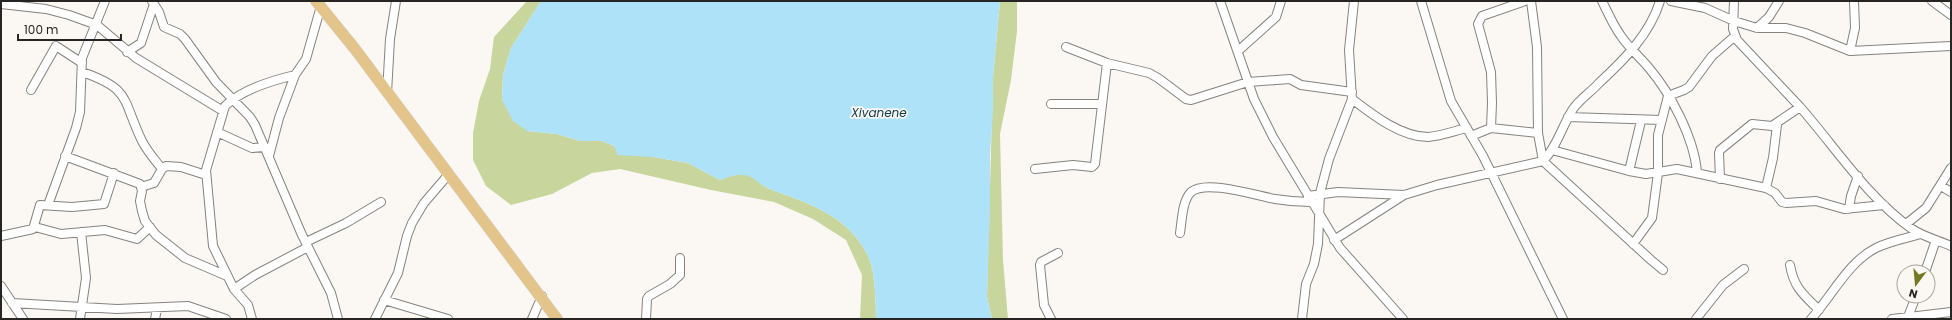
<svg xmlns="http://www.w3.org/2000/svg" width="1952" height="320" viewBox="0 0 1952 320" font-family="Poppins,sans-serif">
  <style>
    .green { fill: #c8d59d }
    .water { fill: #ade2f9 }
    .lines { fill: none; stroke-linecap: round; stroke-linejoin: round }
    .minor-casing { stroke: #85837e; stroke-width: 10 }
    .major-casing { stroke: #d4d3d3; stroke-width: 12 }
    .minor { stroke: #fff; stroke-width: 8 }
    .major { stroke: #e3c58b; stroke-width: 11 }
    .labels { text-anchor: middle; stroke-width: 3.5; stroke-linejoin: round; paint-order: stroke }
    .water-label { font-size: 12px; font-style: italic; fill: #103b4b; stroke: #fbf8f3 }
  </style>
  <rect width="100%" height="100%" fill="#fbf8f3"/>
  <path class="green" d="M527,1h14l-30,47 -8,27 -1,25 25,31 30,3 23,7h22l12,5 39,11 35,6 32,17c10,-4 22,-9 32,-3 6,4 11,10 18,12 40,15 83,28 100,72 5,13 6,44 6,58h-16l2,-44 -16,-35 -33,-21 -39,-17 -63,-12 -91,-21 -28,4 -40,21 -41,11 -25,-19 -13,-26v-27l6,-32 11,-32 4,-32z
    M1000,1h17v30l-6,49 -11,54 3,126 5,59h-16l-5,-22 6,-220z"/>
  <path class="water" d="M541,1h459l-7,76v33l-3,45v52l-3,90 5,22h-116c0,-14 -1,-45 -6,-58 -17,-44 -60,-57 -100,-72 -6,-2 -11,-6 -16,-10 -11,-8 -23,-3 -34,1l-32,-17 -35,-6 -35,-2 -4,-9 -12,-5h-22l-23,-7 -30,-3 -14,-10 -11,-21 1,-25 8,-27z"/>
  <g class="lines">
    <defs>
      <path id="minor" d="M152,1l7,11 5,15 16,7 5,5 31,43 34,35 5,8 47,110 29,58 7,26
        M1220,1l34,98 19,38 67,111 63,71
        M1421,1l30,100 32,55 80,163
        M1531,1l6,46 1,86 5,28 108,99 12,10
        M1602,1c6,12 11,24 19,35 8,12 19,21 28,32 22,26 45,70 48,104
        M1671,1l34,7 29,13 23,7h29l19,5 45,18 101,-5
        M1932,1l19,14
        M1,4l45,5 23,6 28,10 39,33 87,53
        M1757,28l12,-11 10,-16
        M1066,47l41,16 42,10 9,5 28,21 5,1 57,-18 42,-3 11,6 51,7
        M1238,51l38,-34 5,-16
        M1850,51l5,-23 -1,-27
        M127,52l14,-9 13,-39
        M82,72c50,17 40,28 60,69 5,10 13,19 20,28
        M31,90l25,-44 26,17
        M387,93l3,-54 6,-38
        M1668,96l16,-6 5,-3 23,-31 23,-20
        M1352,99c21,16 49,38 76,38 13,-1 26,-6 39,-9
        M1051,104h51
        M1800,107c36,41 67,90 112,122 12,8 26,11 39,17
        M1568,117l94,3
        M1491,128l1,-25 -1,-31 -13,-48 4,-8 43,-15
        M217,132l35,16 13,-1
        M1471,136l20,-8 47,5
        M1552,150l77,21 17,3 31,-5 89,19 9,5 7,9 4,1 30,-2 28,8 40,-4
        M65,156l75,28 2,7 -2,10 2,10 3,10 11,14 29,23 42,18
        M269,156l10,-38 16,-43 11,-16 15,-53
        M1035,169l38,-4 19,2 3,-3 12,-101
        M1629,171l12,-50
        M1720,179l-1,-26 1,-3 32,-26 20,2 28,-19 -63,-67 -4,-11 1,-28
        M1941,186l10,6
        M141,187l13,-4 8,-14 4,-3 15,1 25,8
        M1766,188l7,-30 4,-33
        M1308,196l30,-4 66,3 33,-10 106,-24c14,-14 19,-35 30,-52 7,-10 18,-17 26,-26 25,-23 51,-49 61,-82
        M48,205l28,-77 4,-16 2,-54 23,-57
        M1849,209l2,-13 7,-20
        M1906,224l20,-16 25,-40
        M35,227l26,7 44,-4 32,9 13,-12
        M1180,233c2,-12 2,-32 11,-41 15,-13 66,4 84,7 12,2 24,3 36,3
        M1,236l32,-7 7,-24 32,2 32,-3 10,-31
        M1334,240l70,-45
        M306,242l40,-19 35,-21
        M1633,244l19,-26 6,-45v-38l10,-39
        M1790,265c4,23 13,29 29,45
        M1925,272l11,-32
        M1,286l22,33
        M234,289l21,-14 53,-28
        M384,300l64,19
        M12,303l105,6 71,-3 38,13
        M1908,317l8,-21
        M80,319l6,-41 -5,-46
        M155,319l2,-10
        M252,319l-4,-14 -14,-16 -21,-43 -7,-76 19,-64c16,-16 49,-26 70,-31
        M375,319l23,-46 9,-37 5,-13 12,-20 24,-28
        M532,319l10,-23
        M646,319l1,-20 2,-3 21,-12 10,-9v-17
        M1051,319l-7,-14 -4,-40 1,-3 17,-9
        M1302,319l4,-35 8,-20 4,-20 2,-51 9,-34 23,-60 -3,-49 5,-49
        M1696,319l27,-34 21,-16
        M1811,319c21,-23 37,-57 65,-71 14,-7 31,-10 45,-14
        M1892,319l59,-7"/>
      <path id="major" d="M316,1l39,48 202,270"/>
    </defs>
    <use href="#minor" class="minor-casing"/>
    <use href="#major" class="major-casing"/>
    <use href="#minor" class="minor"/>
    <use href="#major" class="major"/>
  </g>
  <g class="labels">
    <g class="water-label">
      <text x="879" y="117">Xivanene</text>
    </g>
  </g>
  <rect width="1952" height="320" fill="none" stroke="#262523" stroke-width="4"/>
  <g transform="translate(1916 284) rotate(196)"><circle r="19" fill="#fbf8f3" stroke="#a6a4a0"/>
  <path d="M0-3L7 15L0 10L-7 15Z" fill="#757921"/>
  <text y="-6" font-size="11" font-weight="bold" text-anchor="middle" fill="#262523">N</text>
  </g>
  <path d="M18 34v6h103v-6" fill="none" stroke="#262523" stroke-width="2"/>
  <text x="24" y="34" font-size="12" fill="#262523" stroke="#fbf8f3" stroke-width="3" paint-order="stroke">100 m</text>
</svg>
